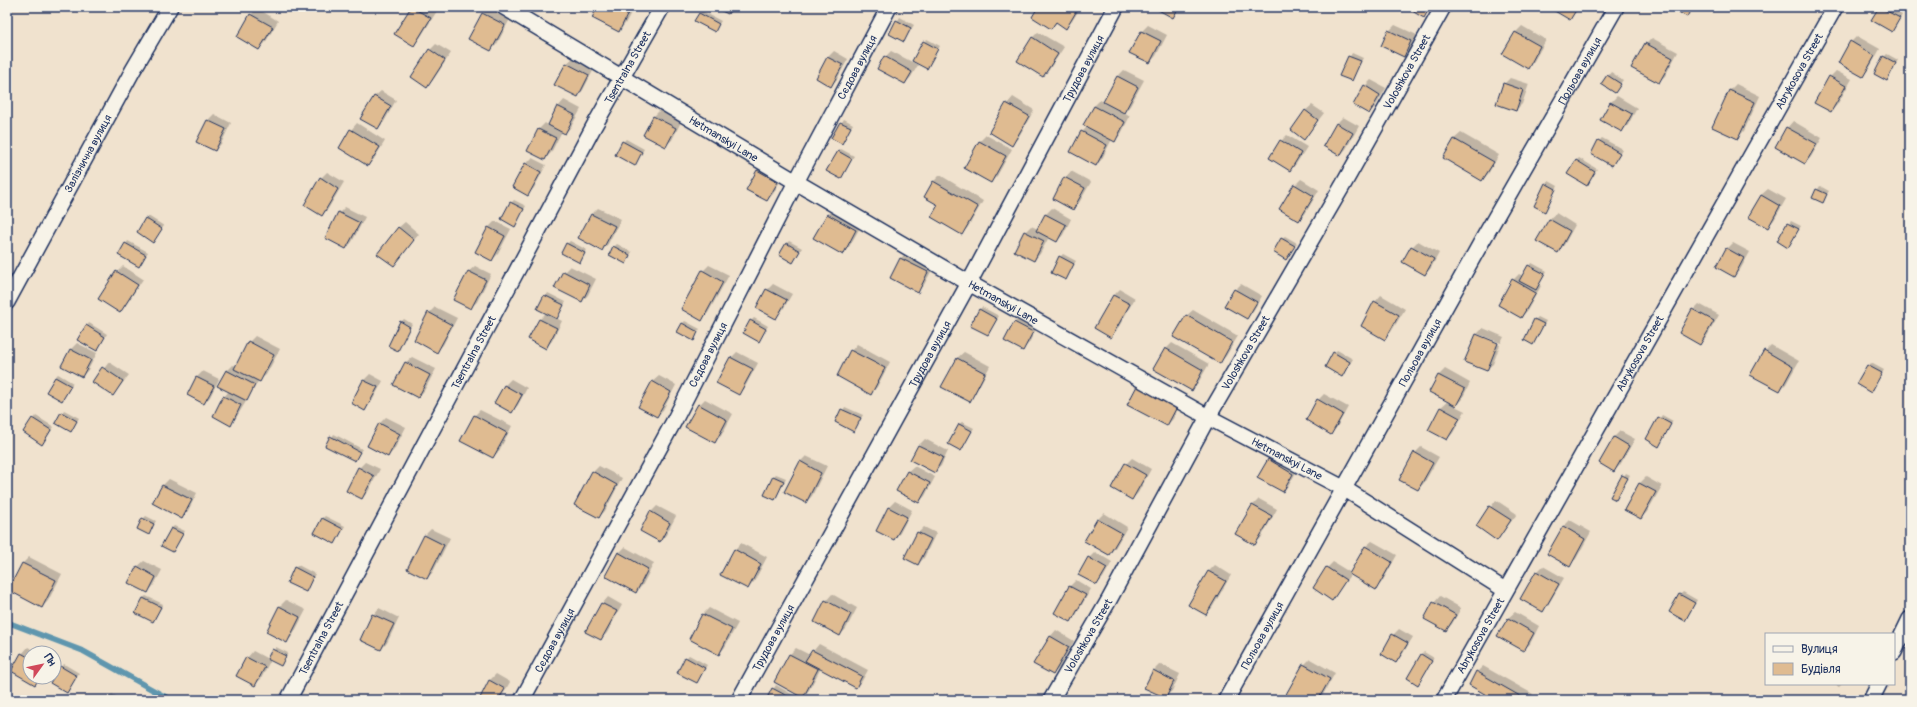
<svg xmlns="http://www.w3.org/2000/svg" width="1917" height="707" viewBox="0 0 1917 707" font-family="Pangolin,sans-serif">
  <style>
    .shadow { fill: #0003 }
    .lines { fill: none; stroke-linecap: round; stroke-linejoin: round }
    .stream { stroke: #5e96ae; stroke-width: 5.5 }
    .building { fill: #dfbb91; stroke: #1b2f5e }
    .minor-casing { stroke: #1b2f5e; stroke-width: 18 }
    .minor { stroke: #f7f3e8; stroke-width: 15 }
    .labels { text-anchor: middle; stroke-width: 3; stroke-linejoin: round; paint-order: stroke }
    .street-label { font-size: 11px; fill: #1b2f5e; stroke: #f7f3e8 }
  </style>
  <rect width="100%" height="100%" fill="#f0e2ce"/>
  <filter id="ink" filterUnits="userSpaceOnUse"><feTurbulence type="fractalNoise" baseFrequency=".025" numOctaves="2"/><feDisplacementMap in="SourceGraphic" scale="8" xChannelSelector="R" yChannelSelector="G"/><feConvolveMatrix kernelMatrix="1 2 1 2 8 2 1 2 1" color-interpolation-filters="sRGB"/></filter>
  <g filter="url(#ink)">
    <path class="shadow" d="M412,7h18l7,4 -17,27 -6,7 -18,-12z
      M489,7l21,12 -13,25 -6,6 -8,-36z
      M599,7h35l-9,17 -6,6z
      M1039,7h42l-9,14 -6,6 -9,-5 -6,6z
      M1155,7h26l-8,9z
      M1407,7h25l-8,10z
      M1556,7h23l-9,12z
      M1672,7h22l-7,9z
      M1880,7h8l14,8 -8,13 -22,-8z
      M257,8l21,13 -13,22 -6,6 -21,-12 13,-22z
      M702,11l19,10 -7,10 -15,-17z
      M900,17l14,8 -10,16 -14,-8z
      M1148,25l19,10 -11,21 -6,6 -19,-10 11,-21z
      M1395,25l22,10 -7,14 -6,6 -15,-24z
      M1522,26l24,14 -12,21 -6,6 -24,-13 12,-22z
      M1038,32l26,15 -15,23 -6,6 -11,-38z
      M1857,36l23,13 -11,20 -6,6 -12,-33z
      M1652,38l26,14 -13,24 -7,6 -12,-38z
      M927,39l13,7 -13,22 -3,-26z
      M436,44l15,9 -18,27 -6,6 -14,-9 17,-27z
      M834,51l14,8 -11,20 -6,7 -14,-8 11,-21z
      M891,51l27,14 -7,12 -6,6 -20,-26z
      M1352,53l11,5 -11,22 -12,-5z
      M1887,54l11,6 -11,20 -3,-23z
      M573,58l21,11 -11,21 -6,6 -11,-32z
      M1124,70l20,10 -14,26 -6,6 6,4 -9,18 -6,6 -3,-1 -10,20 -6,6 -14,-33 6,-6 6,-20 6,-6 4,2 14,-26z
      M1836,71l16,8 -15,26 -6,6 -1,-34z
      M1611,72l12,8 -8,11 -12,-8z
      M1510,78l19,6 -7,20 -6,6 -12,-26z
      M1371,80l15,8 -11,19 -6,6 -4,-27z
      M1736,84l24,12 -16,35 -7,7 -7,-48z
      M381,91l15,9 -12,22 -6,6 -4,-31z
      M1617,96l20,12 -9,17 -6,6 -21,-12 10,-17z
      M1013,97l21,13 -16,28 -6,6 -5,-40z
      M564,100l17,9 -10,18 -6,6 -3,-2 -11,22 -7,6 -16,-9 11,-21 6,-6 3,2 10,-18z
      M1312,105l12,8 -20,26 1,-28z
      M660,110l21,12 -9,18 -7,6 -21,-12 10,-18z
      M214,114l17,9 -10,21 -6,6 -8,-29z
      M1343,117l16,9 -13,23 -6,6 -16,-9 13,-23z
      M844,119l9,5 -11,19 -10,-5z
      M1793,121l29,17 -11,19 -6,6 -29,-16 11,-19z
      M357,123l28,18 -11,18 -6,6 -28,-17 11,-18z
      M1461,133l38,22 -11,19 -6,6 -28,-41z
      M986,135l26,14 -15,27 -6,6 -26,-14 15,-27z
      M1287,135l20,12 -11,17 -6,6 -9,-29z
      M1602,138l20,11 -10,16 -13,-24z
      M626,139l18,10 -9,15 -12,-22z
      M841,149l13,7 -14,22 -2,-26z
      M532,158l14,7 -12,23 -6,6 -2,-30z
      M1579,158l18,11 -11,16 -10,-24z
      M764,165l19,11 -10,18 -6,6 -10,-29z
      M1071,171l20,11 -12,21 -6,6 -8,-31z
      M327,172l17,10 -16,27 -6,6 -1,-37z
      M940,175l43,26 -15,26 -6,7 -23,-29 -14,-9 9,-15z
      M1301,179l18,11 -14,24 -6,6 -4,-35z
      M1549,181l9,5 -13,25 1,-27z
      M1820,186l9,5 -7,11 -9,-5z
      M1768,189l18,10 -12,21 -6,6 -19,-10 12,-21z
      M514,200l12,6 -11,19 -4,-22z
      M345,207l20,10 -13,25 -6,6 -7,-35z
      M598,208l23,11 -13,25 -6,6 -22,-12 12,-24z
      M834,208l28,16 -13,23 -6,6 -15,-39z
      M1052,208l19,11 -8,16 -6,6 -8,-4 -9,17 -6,6 -9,-28 6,-6 7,3 7,-14z
      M1556,213l19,12 -11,20 -7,7 -8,-33z
      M148,216l16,10 -11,15 -7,-22z
      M495,221l16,8 -13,25 -6,6 -16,-8 13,-25z
      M1791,221l10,5 -13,20 -10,-5z
      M405,222l14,12 -25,31 4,-37z
      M1285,236l12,7 -11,16 -4,-21z
      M128,241l20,11 -9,14 -13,-22z
      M570,241l17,9 -7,11 -13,-17z
      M789,241l13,7 -9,13 -7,-17z
      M1418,241l21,12 -8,15 -6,6 -13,-27z
      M1733,243l17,9 -10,18 -6,6 -7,-27z
      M617,244l15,8 -6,10 -12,-15z
      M907,252l27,14 -10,19 -7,6 -26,-13 10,-20z
      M1063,254l13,7 -11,18 -5,-22z
      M1532,263l15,8 -8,14 2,1 -14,25 -6,6 -8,-37 6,-6 4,2z
      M709,265l20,10 -21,38 -6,6 1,-48z
      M123,266l20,13 -17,26 -6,7 -20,-14 17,-26z
      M475,266l16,8 -14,28 -7,6 -2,-36z
      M570,266l26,13 -8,16 -6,6 -18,-29z
      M773,284l19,10 -10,17 -6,7 -9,-28z
      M1241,284l21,12 -9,15 -6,7 -12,-28z
      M1120,289l15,9 -18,32 -6,6 -16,-8 19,-33z
      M548,293l18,9 -10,16 6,3 -10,20 -6,6 -16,-8 10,-20 6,-6 -8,-4z
      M1381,295l24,14 -14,23 -6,6 -23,-13 13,-23z
      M1699,304l20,11 -13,23 -6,6 -7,-34z
      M435,307l22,11 -14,27 -6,6 -8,-38z
      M982,307l17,9 -11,18 -8,-25z
      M1193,310l45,26 -12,20 -6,6 -34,-46z
      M1021,316l17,9 -9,18 -6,6 -17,-8 9,-19z
      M1538,317l8,4 -13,23 2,-24z
      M754,318l14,8 -9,14 -8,-19z
      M404,319l8,5 -15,26 4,-28z
      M685,321l15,8 -7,10 -11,-15z
      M89,323l18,11 -10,16 -10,-24z
      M1483,328l21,9 -3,6 -23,-9v2l22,9 -7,19 -7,6 -9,-36z
      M255,336l25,13 -14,26 -7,5 -23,38 -6,7 -6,-28 5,-6 -2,-20 6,-6 3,1 13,-24z
      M77,343l20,10 -9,17 -6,6 -19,-10 8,-17z
      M1172,343l37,21 -11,19 -6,6 -26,-40z
      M857,344l33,18 -13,25 -6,6 -20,-42z
      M1771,345l28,16 -13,23 -6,6 -15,-39z
      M1337,350l16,9 -11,17 -8,-23z
      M737,352l21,11 -13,24 -7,7 -7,-36z
      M964,352l26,14 -15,28 -6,6 -12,-42z
      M412,357l24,12 -12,22 -6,6 -13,-34z
      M109,362l20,13 -16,20 -19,-13z
      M1871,363l13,7 -13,22 -3,-26z
      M1445,369l25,14 -8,16 -7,7 10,5 -12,22 -6,6 -18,-10 12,-22 7,-6 -18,-10 9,-16z
      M203,371l16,8 -9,18 -6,6 -7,-26z
      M58,374l15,9 -11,17 -7,-23z
      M370,374l13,7 -12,22 -6,6 -13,-6 12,-23z
      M659,376l17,9 -13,25 -6,6 -5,-34z
      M1146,377l38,20 -11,22 -6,6z
      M511,379l16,9 -9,17 -6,6 -16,-8 9,-18z
      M1324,394l24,13 -11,20 -6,6 -13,-33z
      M705,399l28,15 -12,22 -7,6 -15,-37z
      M845,407l18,8 -9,16 -18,-9z
      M64,410l15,8 -8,13 -9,-18z
      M480,410l32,16 -13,25 -6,6 -19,-41z
      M1662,415l11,6 -14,24 -12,-6z
      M36,416l18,11 -12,16 -17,-11z
      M386,417l20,10 -12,23 -6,6 -20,-10 12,-23z
      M962,422l12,6 -13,22 -2,-26z
      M1620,431l15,8 -15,26 -6,6v-34z
      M334,434l28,15 -7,11 -28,-15z
      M925,439l23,12 -7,15 -7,6 -23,-12 8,-15z
      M1421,447l18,10 -15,26 -6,6 -3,-36z
      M1275,454l24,13 -10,18 -6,6 -15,-31z
      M806,456l21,10 -15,30 -6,6 -6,-40z
      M1132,458l19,11 -13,24 -6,6 -6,-35z
      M365,462l15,7 -12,23 -6,6 -3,-30z
      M599,466l23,12 -17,33 -6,6 -6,-45z
      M914,466l21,11 -10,19 -6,6 -12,-30z
      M1626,473l4,2 -14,24 -5,-3z
      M776,474l10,4 -11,21 -2,-22z
      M1646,477l16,9 -15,26 -6,6 -16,-9 15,-26z
      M169,479l28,14 -9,18 -7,7 -27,-15 9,-18z
      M7,495l6,3 -6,11z
      M1259,499l18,10 -16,29 -6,6 -18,-10 16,-29z
      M1496,500l21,14 -20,26 -20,-14z
      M895,501l17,9 -12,23 -6,6 -17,-9 12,-23z
      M657,506l19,10 -10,19 -6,6 -9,-29z
      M1104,513l23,14 -12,21 -6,6 -23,-13 12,-22z
      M146,516l10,5 -8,13 -5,-15z
      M325,516l20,10 -10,17 -12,-25z
      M1570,520l21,12 -15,27 -7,6 -21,-11 16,-28z
      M174,526l11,5 -12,20 -1,-23z
      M924,527l12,6 -12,25 -6,6v-31z
      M431,529l19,9 -17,34 -6,6 -19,-9 17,-34z
      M1372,541l25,14 -15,27 -6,6 -25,-14 -19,25 -5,-31 6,-6 18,11 14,-26z
      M741,543l26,14 -13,25 -6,6 -14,-38z
      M625,547l29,16 -12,23 -7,6 -16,-39z
      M1095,552l17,10 -9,16 -6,6 -8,-26z
      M29,557l33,17 -14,27 -6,6 -33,-17 14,-27z
      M144,561l18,9 -8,15 -6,7 -11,-25z
      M298,565l17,9 -9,17 -11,-23z
      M1215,565l16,10 -19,33 -6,6 2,-42z
      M1543,566l21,12 -16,27 -6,6 -5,-39z
      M1076,580l15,9 -15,26 -6,6 -15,-9 15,-26z
      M1683,592l14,8 -12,20 -5,-25z
      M832,594l25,14 -11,21 -6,6 -14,-34z
      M146,596l17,8 -10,17 -10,-23z
      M1440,596l21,12 -9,16 -6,6 -21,-12 9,-15z
      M608,597l14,8 -15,28 -6,6 1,-35z
      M286,600l20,10 -13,25 -6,7 -20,-11 13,-25z
      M379,608l20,10 -12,25 -6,6 -8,-34z
      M709,608l29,15 -13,24 -6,7 -29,-16 13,-24z
      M1515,612l24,14 -9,18 -7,6 -15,-32z
      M1399,629l14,8 -11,18 -6,7 -3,-27z
      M1056,630l18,11 -15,27 -6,6 -3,-37z
      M819,644l49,26 -6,11 -6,6 -35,-19 -12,22 -6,7 -28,-15 15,-28 6,-6 14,7z
      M28,647l10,6h-8v24h11l-6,6 -23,-12 10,-17z
      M276,647l12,6 -5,9 -3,3 -9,-6 -10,20 -7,6 -7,-27 6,-7 15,8z
      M1424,652l10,6 -16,25 3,-28z
      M689,655l18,10 -10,17 -11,-24z
      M1310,659l25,14 -15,27h-25l9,-35z
      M64,664l15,9 -10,16 -8,-22z
      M1160,664l20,10 -8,17 -7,6 -12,-26z
      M1483,666l50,28 -3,6h-33l-20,-28z
      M496,674l14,8 -10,18 -21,-1 10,-18z
      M1834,684h8l-3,3z
      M776,685l19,11 -2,4h-26z
      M112,694l11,6h-18z
      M1808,697l5,3h-8z"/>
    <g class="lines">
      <path class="stream" d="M7,622l76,29 88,49"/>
    </g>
    <path class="building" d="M411,7l20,11 -17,28 -20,-12z
      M597,7h34l-12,25 -27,-14z
      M713,7h19l-4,7z
      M1038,7h41l-13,22 -10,-7 -5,7 -19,-12z
      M1153,7h26l-6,11z
      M1405,7h25l-6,11z
      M1555,7h23l-8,13 -17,-10z
      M1670,7h22l-5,10z
      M1879,7l21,11 -8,14 -21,-12z
      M482,13l23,12 -14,26 -23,-12z
      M699,13l20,11 -4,8 -21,-11z
      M250,14l23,13 -14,23 -22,-13z
      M896,20l15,8 -7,14 -15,-8z
      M1388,30l23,11 -7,16 -23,-11z
      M1141,31l20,10 -11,22 -21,-10z
      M1515,32l25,14 -12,23 -26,-15z
      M1032,37l26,17 -15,23 -26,-16z
      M923,41l15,8 -11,20 -15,-8z
      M1850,41l25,15 -12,21 -25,-14z
      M1645,43l28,15 -14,25 -28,-15z
      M429,49l16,11 -18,28 -16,-11z
      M884,56l28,16 -7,12 -28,-15z
      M1348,56l13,5 -9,20 -13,-5z
      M1883,56l13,7 -9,18 -13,-7z
      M827,57l16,8 -12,22 -15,-9z
      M566,63l23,12 -11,22 -24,-12z
      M1607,75l14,9 -6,9 -14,-9z
      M1117,76l21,11 -14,26 -21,-11z
      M1829,76l17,10 -15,26 -17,-9z
      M1503,83l20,7 -7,21 -20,-7z
      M1364,85l16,10 -11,19 -16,-9z
      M1729,90l26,12 -17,37 -26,-12z
      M374,96l17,10 -13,23 -18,-10z
      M1610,102l22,12 -10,18 -22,-12z
      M1006,103l23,13 -17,30 -23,-14z
      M557,106l18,9 -10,19 -17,-9z
      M1094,106l31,16 -10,20 -32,-17z
      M1305,110l13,10 -14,20 -13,-10z
      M653,116l23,12 -10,19 -23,-12z
      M207,120l19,9 -11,22 -19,-9z
      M840,122l11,5 -9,17 -11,-6z
      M1336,123l17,10 -13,23 -17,-10z
      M1786,127l31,17 -12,20 -30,-17z
      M350,129l30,18 -12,19 -29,-18z
      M538,129l18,9 -11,22 -18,-9z
      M1081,131l26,14 -11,21 -26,-14z
      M1454,139l40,23 -12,19 -39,-23z
      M1280,140l21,13 -11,18 -21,-13z
      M1598,140l22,13 -8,13 -21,-12z
      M622,141l20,11 -7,14 -20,-11z
      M979,141l27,15 -15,27 -27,-15z
      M838,151l14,8 -11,20 -15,-8z
      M1576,160l19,12 -8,14 -20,-12z
      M525,163l16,9 -13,24 -16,-9z
      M757,170l21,12 -11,19 -21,-11z
      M320,177l18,12 -16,27 -18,-11z
      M1064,177l21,11 -12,22 -20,-11z
      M933,181l45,26 -16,28 -31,-18 7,-12 -14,-8z
      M1545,183l11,6 -11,23 -11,-6z
      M1294,184l20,12 -15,25 -20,-12z
      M1816,189l11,5 -4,9 -11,-5z
      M1761,195l19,11 -12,22 -20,-11z
      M510,202l14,7 -9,18 -14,-8z
      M338,212l22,11 -14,26 -21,-11z
      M591,214l24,12 -13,25 -24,-13z
      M827,214l29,16 -13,25 -30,-17z
      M1045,214l21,11 -9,17 -21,-11z
      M145,218l17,11 -9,14 -16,-11z
      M1549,219l21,12 -12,22 -22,-12z
      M1787,223l12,6 -11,19 -11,-7z
      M398,227l16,13 -20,26 -17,-12z
      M488,227l17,9 -13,25 -17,-9z
      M1024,231l20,10 -10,20 -20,-10z
      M1281,238l14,8 -9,14 -13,-8z
      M125,243l21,12 -7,12 -21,-12z
      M566,243l19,10 -5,10 -19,-10z
      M786,243l14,8 -7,12 -14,-8z
      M613,246l17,9 -4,9 -17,-9z
      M1411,246l23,13 -9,16 -23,-13z
      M1726,248l18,10 -10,19 -18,-10z
      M1059,256l15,8 -8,16 -15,-7z
      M900,258l28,14 -10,21 -28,-15z
      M1528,265l17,9 -9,16 -17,-9z
      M702,270l21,12 -21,39 -21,-12z
      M116,271l22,14 -18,28 -22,-14z
      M468,271l18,9 -15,29 -18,-9z
      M563,271l27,14 -8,17 -28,-14z
      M1512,279l24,14 -15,25 -23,-13z
      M766,289l21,11 -11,19 -20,-11z
      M1234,289l23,13 -10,17 -23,-13z
      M544,295l20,10 -7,14 -20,-10z
      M1113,295l17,9 -19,34 -17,-10z
      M1374,301l25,14 -14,25 -24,-14z
      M979,309l18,10 -9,16 -18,-9z
      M1692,309l22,12 -14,24 -21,-12z
      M428,312l24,13 -15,28 -23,-13z
      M1186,315l46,27 -12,22 -47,-27z
      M539,319l18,9 -11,21 -18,-10z
      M1534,319l10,5 -11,21 -9,-5z
      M750,320l16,9 -7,13 -16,-9z
      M400,321l10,6 -12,24 -10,-5z
      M1014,322l19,10 -10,19 -19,-10z
      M682,323l16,9 -4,9 -17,-9z
      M86,325l19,12 -8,14 -20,-11z
      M1476,334l22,9 -11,28 -23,-9z
      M248,341l26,14 -14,27 -26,-13z
      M1165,348l38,22 -11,21 -39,-22z
      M70,349l21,11 -9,17 -21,-11z
      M850,350l35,18 -14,27 -34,-19z
      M1764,350l29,17 -13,24 -30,-16z
      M1333,352l17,10 -8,15 -17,-10z
      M730,357l23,12 -14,26 -23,-12z
      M957,358l28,15 -15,29 -29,-15z
      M405,362l25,13 -12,23 -25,-13z
      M1867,365l15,8 -11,20 -15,-9z
      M102,367l21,14 -10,15 -21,-14z
      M226,370l29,15 -8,16 -30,-15z
      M1438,375l27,14 -9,17 -27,-14z
      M55,377l16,9 -9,15 -16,-9z
      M196,377l18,9 -10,18 -17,-9z
      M363,380l15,7 -13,24 -14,-8z
      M652,381l19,11 -14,25 -19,-10z
      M1139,382l40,21 -12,23 -40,-21z
      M504,385l18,10 -10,18 -18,-10z
      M223,396l18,9 -10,21 -18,-10z
      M1317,399l26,15 -12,21 -25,-15z
      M698,404l29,16 -12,23 -30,-16z
      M1440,407l20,11 -13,22 -19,-10z
      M841,409l20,9 -7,14 -19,-10z
      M61,412l16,9 -6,11 -16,-9z
      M474,415l33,18 -14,25 -33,-17z
      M1658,417l13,7 -12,23 -13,-8z
      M32,418l19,12 -9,15 -19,-13z
      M379,423l21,11 -12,23 -21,-11z
      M959,424l13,7 -11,20 -13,-7z
      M330,436l30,16 -5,9 -30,-15z
      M1614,437l15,9 -15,26 -15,-9z
      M918,445l25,12 -8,16 -25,-13z
      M1414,452l19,11 -15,27 -19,-10z
      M1268,459l25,15 -10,18 -26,-14z
      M800,461l21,12 -15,30 -22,-11z
      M1125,463l21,12 -14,25 -21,-12z
      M358,467l16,9 -12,23 -16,-8z
      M592,471l25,14 -18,33 -25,-13z
      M907,471l23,12 -11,20 -23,-12z
      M1622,475l6,3 -12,22 -6,-3z
      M773,476l11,5 -9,19 -11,-5z
      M1639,483l17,9 -15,27 -17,-9z
      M162,485l30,15 -10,19 -30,-16z
      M1252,505l20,11 -17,29 -20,-11z
      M1489,506l22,14 -14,21 -21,-15z
      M888,507l19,10 -13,23 -18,-9z
      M650,511l20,12 -10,19 -20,-11z
      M142,518l12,6 -5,11 -12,-6z
      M322,518l21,11 -8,15 -21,-11z
      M1097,519l25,14 -13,22 -25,-14z
      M1563,526l22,13 -15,28 -23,-13z
      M171,528l12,6 -10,18 -12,-6z
      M917,532l14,7 -13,26 -14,-7z
      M424,535l20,10 -17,34 -20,-10z
      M1365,546l27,16 -16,28 -27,-16z
      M734,549l27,15 -13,25 -28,-14z
      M618,552l30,17 -12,24 -31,-17z
      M1088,557l19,11 -10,17 -19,-10z
      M22,563l34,17 -14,28 -34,-18z
      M137,566l19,11 -8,16 -20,-10z
      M294,567l19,10 -7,15 -19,-9z
      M1326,567l20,13 -14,21 -19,-13z
      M1208,571l18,10 -20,34 -18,-10z
      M1536,571l23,13 -16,28 -23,-13z
      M1069,586l17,9 -15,27 -17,-9z
      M1679,594l16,9 -10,18 -16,-9z
      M143,598l18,9 -8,15 -18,-9z
      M825,600l26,14 -11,22 -26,-14z
      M1433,602l23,13 -10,16 -22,-12z
      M601,603l16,8 -16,29 -16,-8z
      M279,606l21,11 -13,26 -21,-11z
      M372,614l22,10 -13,26 -21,-10z
      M702,614l30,15 -13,26 -30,-16z
      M1508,618l26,15 -10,18 -27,-15z
      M1392,634l16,9 -12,20 -15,-9z
      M1050,636l19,11 -16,28 -20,-11z
      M272,649l14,7 -5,10 -14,-7z
      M812,650l50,26 -6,12 -51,-27z
      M21,653l9,5v19h10l-5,8 -24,-14z
      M789,654l29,15 -15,29 -29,-16z
      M1421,654l11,7 -14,24 -11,-7z
      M246,657l19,10 -10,19 -19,-10z
      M685,657l20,11 -8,15 -20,-10z
      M1303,664l27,15 -12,21h-25l-8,-4z
      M60,666l17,10 -10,17 -17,-10z
      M1153,670l21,11 -8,17 -22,-10z
      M1476,671l51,29h-32l-26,-15z
      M489,680l16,9 -7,11h-19z
      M772,688l21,11 -1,1h-26z"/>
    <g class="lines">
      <defs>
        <g id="minor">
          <path id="s1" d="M504,7l292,175 173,101 239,134 137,72 160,101"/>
          <path id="s2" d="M7,302l126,-232 37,-63"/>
          <path d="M1894,652l16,-33"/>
          <path id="s3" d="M288,700l306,-574 68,-119"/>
          <path id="s4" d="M522,700l152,-279 122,-239 93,-175"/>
          <path id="s5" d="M739,700l230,-417 147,-276"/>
          <path id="s6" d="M1051,700l58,-100 99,-183 135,-232 100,-178"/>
          <path id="s7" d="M1226,700l256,-459 134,-234"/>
          <path id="s8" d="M1444,700l391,-693"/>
          <path d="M1871,700l8,-16"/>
        </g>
      </defs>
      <use href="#minor" class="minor-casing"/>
      <use href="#minor" class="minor"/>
    </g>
  </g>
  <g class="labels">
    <g class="street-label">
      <text dy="4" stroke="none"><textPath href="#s4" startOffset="716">Сєдова вулиця</textPath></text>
      <text dy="4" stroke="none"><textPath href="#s3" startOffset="718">Tsentralna Street</textPath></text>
      <text dy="4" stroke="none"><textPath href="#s5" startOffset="719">Трудова вулиця</textPath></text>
      <text dy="4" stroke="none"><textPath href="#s7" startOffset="722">Польова вулиця</textPath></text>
      <text dy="4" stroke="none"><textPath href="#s8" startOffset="722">Abrykosova Street</textPath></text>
      <text dy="4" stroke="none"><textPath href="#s6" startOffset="722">Voloshkova Street</textPath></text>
      <text dy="4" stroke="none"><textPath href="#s1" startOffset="256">Hetmanskyi Lane</textPath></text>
      <text dy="4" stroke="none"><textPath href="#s2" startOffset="169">Залізнична вулиця</textPath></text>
      <text dy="4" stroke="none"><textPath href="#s1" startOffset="580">Hetmanskyi Lane</textPath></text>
      <text dy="4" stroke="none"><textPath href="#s3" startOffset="394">Tsentralna Street</textPath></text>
      <text dy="4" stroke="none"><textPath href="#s6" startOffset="398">Voloshkova Street</textPath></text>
      <text dy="4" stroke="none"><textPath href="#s7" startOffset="398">Польова вулиця</textPath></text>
      <text dy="4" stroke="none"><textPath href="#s8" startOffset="398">Abrykosova Street</textPath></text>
      <text dy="4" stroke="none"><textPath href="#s5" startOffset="395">Трудова вулиця</textPath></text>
      <text dy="4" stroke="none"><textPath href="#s4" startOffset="392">Сєдова вулиця</textPath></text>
      <text dy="4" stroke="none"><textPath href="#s1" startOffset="904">Hetmanskyi Lane</textPath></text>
      <text dy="4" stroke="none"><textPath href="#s6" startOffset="74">Voloshkova Street</textPath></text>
      <text dy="4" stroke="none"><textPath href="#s7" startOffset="74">Польова вулиця</textPath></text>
      <text dy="4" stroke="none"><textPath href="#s8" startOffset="74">Abrykosova Street</textPath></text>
      <text dy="4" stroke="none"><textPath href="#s3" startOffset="70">Tsentralna Street</textPath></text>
      <text dy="4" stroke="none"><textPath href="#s5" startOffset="71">Трудова вулиця</textPath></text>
      <text dy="4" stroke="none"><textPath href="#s4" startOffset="68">Сєдова вулиця</textPath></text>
    </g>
  </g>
  <rect width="1917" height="707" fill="none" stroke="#f7f3e8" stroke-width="24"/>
  <rect x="12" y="12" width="1893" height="683" fill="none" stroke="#1b2f5e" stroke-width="1.5" filter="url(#ink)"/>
  <rect x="1765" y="633" width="130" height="52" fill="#f7f3e8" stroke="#9fa5b1"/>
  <rect x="1773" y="646" width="20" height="6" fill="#f7f3e8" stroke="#9fa5b1"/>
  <text x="1801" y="653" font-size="12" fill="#1b2f5e">Вулиця</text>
  <rect x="1773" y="663" width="20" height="12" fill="#dfbb91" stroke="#9fa5b1"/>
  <text x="1801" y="673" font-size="12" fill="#1b2f5e">Будівля</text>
  <g transform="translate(42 665) rotate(57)"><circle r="19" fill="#f7f3e8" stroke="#9fa5b1"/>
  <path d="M0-3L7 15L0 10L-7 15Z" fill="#d1495b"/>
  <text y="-6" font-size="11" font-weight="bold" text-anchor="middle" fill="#1b2f5e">Пн</text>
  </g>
</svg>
